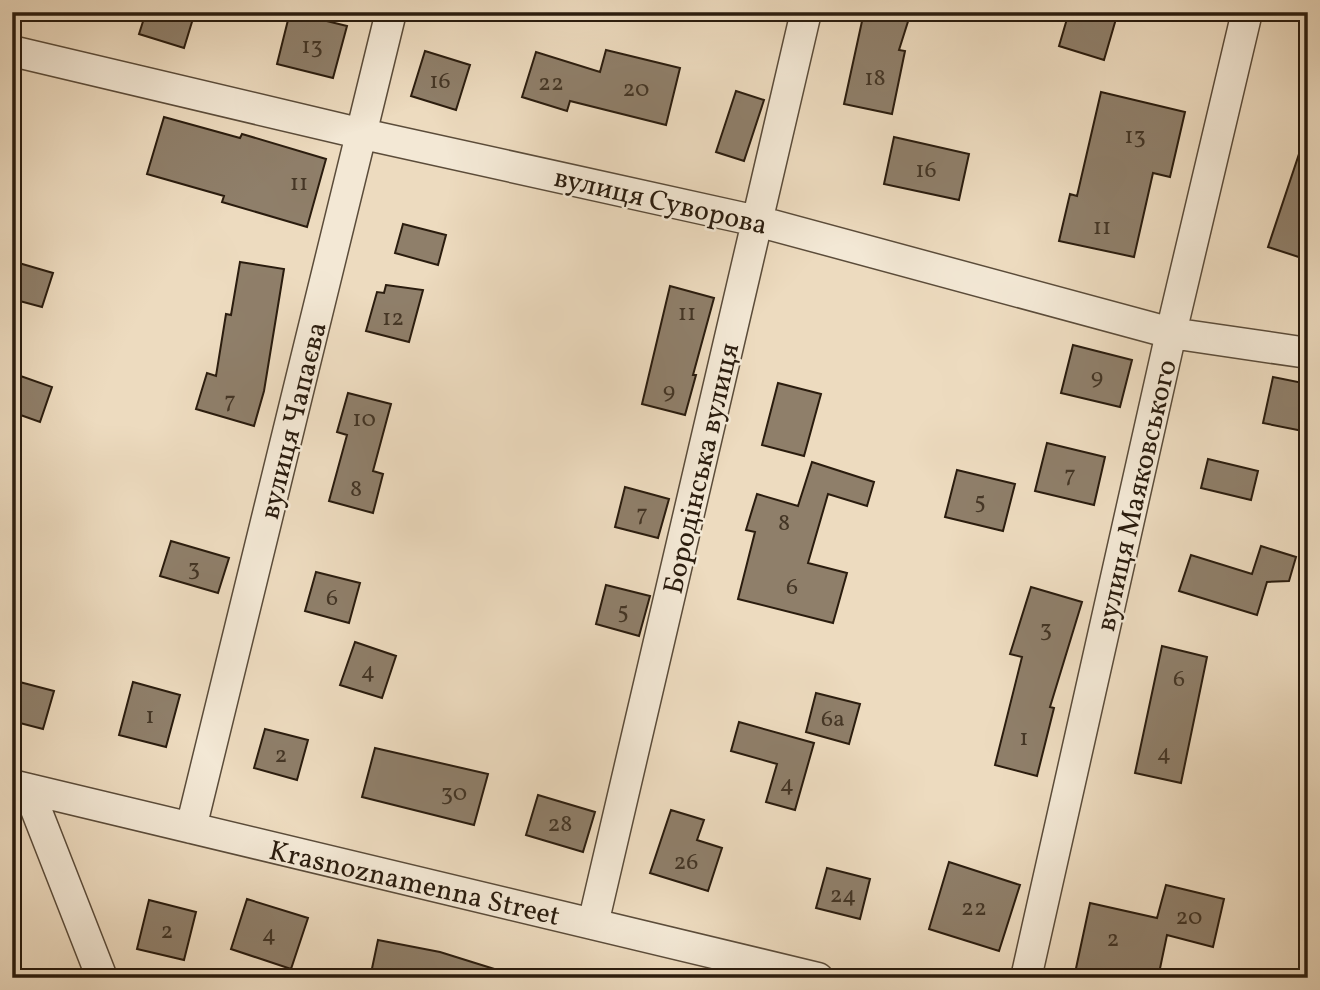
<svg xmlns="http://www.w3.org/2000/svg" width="1320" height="990" viewBox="0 0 1320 990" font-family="Vollkorn,serif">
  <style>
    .building { fill: #8f7f6a; stroke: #2a1c0e; stroke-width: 2 }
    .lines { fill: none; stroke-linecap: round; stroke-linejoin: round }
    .street-casing { stroke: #5b4c3a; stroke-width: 33 }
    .street { stroke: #f3e8d5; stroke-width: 30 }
    .labels { text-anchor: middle; stroke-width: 5; stroke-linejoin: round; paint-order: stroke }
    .number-label { font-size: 24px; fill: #433525 }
    .street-label { font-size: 28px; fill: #2a1c0e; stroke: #f3e8d5 }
  </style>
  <rect width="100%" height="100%" fill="#eddbbf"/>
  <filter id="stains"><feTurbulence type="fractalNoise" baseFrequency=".00286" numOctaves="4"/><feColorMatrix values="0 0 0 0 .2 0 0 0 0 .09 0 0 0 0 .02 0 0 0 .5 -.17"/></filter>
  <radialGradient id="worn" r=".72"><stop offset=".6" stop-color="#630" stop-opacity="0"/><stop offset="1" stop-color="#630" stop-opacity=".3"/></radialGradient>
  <path class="building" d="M146,12h49l-11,36 -45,-14z
    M290,12l57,14 -14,52 -56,-14z
    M864,12h47l-12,38 6,1 -13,63 -48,-10z
    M1069,12h49l-14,48 -45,-14z
    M606,50l74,18 -14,57 -96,-24 -3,10 -45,-14 14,-45 64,20z
    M425,51l45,14 -14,45 -45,-14z
    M736,91l28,9 -20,61 -28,-9z
    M1101,92l84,20 -15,65 -17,-4 -19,84 -75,-16 11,-47 7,2z
    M164,117l76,21 2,-4 84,25 -19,68 -85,-25 2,-6 -77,-22z
    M894,137l75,17 -10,46 -75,-16z
    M1303,142h5v118l-40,-13z
    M403,224l43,11 -8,30 -43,-12z
    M12,261l41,12 -11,34 -30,-8z
    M240,262l44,7 -20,122 -10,35 -58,-17 11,-36 9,3 10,-62 5,1z
    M386,285l37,5 -14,52 -43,-11 11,-39 7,1z
    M670,286l44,12 -21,77h3l-11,40 -43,-11z
    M1073,345l59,15 -12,47 -59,-14z
    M12,373l40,14 -12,35 -28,-10z
    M1273,377l35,7v48l-45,-9z
    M778,383l43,11 -17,62 -42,-11z
    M348,393l43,11 -18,67 10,3 -10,39 -44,-12 18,-66 -10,-3z
    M1047,443l58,14 -11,48 -59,-14z
    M1208,459l50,12 -7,29 -50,-12z
    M812,462l62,20 -7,24 -39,-12 -20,69 39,10 -14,50 -95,-24 17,-67 -9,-2 11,-36 41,12z
    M957,470l58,14 -12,47 -58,-14z
    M625,487l44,12 -11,39 -43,-11z
    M171,541l58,17 -11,35 -58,-17z
    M1261,546l35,11 -7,24 -22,1 -10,33 -78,-24 12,-36 61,19z
    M316,572l44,11 -11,40 -44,-12z
    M606,585l44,11 -11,40 -43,-12z
    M1031,587l51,15 -32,105 4,1 -17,68 -42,-11 27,-108 -12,-3z
    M355,642l41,14 -14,42 -42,-13z
    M1162,646l45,11 -26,126 -46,-10z
    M12,680l42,11 -11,38 -31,-8z
    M133,682l47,13 -14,52 -47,-12z
    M816,693l44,11 -11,40 -43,-12z
    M739,722l75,21 -19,67 -29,-8 11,-38 -46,-13z
    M265,729l43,11 -11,40 -43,-12z
    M375,748l113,26 -14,51 -112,-28z
    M538,795l57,17 -12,40 -57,-17z
    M671,810l33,10 -7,20 25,8 -14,43 -58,-18z
    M949,862l71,23 -21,66 -70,-22z
    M827,868l43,11 -10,40 -44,-11z
    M1166,885l58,14 -11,48 -46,-12 -9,43h-61l-22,-5 15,-70 67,15z
    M247,899l61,19 -17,51 -60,-20z
    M149,900l47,12 -12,48 -47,-11z
    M378,940l62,12 64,20 -1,6h-133z"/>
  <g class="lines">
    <defs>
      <path id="street" d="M12,51l351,83 394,87 414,112 137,20
        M12,785l806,193
        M28,789l74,189
        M191,828l200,-816
        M593,924l213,-912
        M1026,978l145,-645 76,-321"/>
    </defs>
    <use href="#street" class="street-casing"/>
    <use href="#street" class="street"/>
  </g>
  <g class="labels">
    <g class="number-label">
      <text x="312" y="53">13</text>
      <text x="875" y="85">18</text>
      <text x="440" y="88">16</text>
      <text x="551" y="90">22</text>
      <text x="636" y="96">20</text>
      <text x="1135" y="143">13</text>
      <text x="926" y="177">16</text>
      <text x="299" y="190">11</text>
      <text x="1102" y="234">11</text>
      <text x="687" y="320">11</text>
      <text x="393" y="325">12</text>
      <text x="1097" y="384">9</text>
      <text x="669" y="398">9</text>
      <text x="230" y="408">7</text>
      <text x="364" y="426">10</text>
      <text x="1070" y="482">7</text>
      <text x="356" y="496">8</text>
      <text x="980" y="508">5</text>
      <text x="642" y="521">7</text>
      <text x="784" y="530">8</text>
      <text x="194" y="575">3</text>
      <text x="792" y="594">6</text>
      <text x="332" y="605">6</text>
      <text x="623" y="618">5</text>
      <text x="1046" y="636">3</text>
      <text x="368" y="678">4</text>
      <text x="1179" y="686">6</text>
      <text x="150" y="723">1</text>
      <text x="833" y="726">6а</text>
      <text x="1024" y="745">1</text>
      <text x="1164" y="760">4</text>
      <text x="281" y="762">2</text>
      <text x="787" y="791">4</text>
      <text x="454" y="800">30</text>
      <text x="560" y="831">28</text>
      <text x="686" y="869">26</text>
      <text x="843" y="902">24</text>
      <text x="974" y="915">22</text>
      <text x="1189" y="924">20</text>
      <text x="167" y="938">2</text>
      <text x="269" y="941">4</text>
      <text x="1113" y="946">2</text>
    </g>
    <g class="street-label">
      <text transform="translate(661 200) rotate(13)" y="10">вулиця Суворова</text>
      <text transform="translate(292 420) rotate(-76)" y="10">вулиця Чапаєва</text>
      <text transform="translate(700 468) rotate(-77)" y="10">Бородінська вулиця</text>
      <text transform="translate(1135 495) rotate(-77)" y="10">вулиця Маяковського</text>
      <text transform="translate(415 882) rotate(13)" y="10">Krasnoznamenna Street</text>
    </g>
  </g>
  <rect width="1320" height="990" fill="none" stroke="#eddbbf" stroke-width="42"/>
  <rect x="14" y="14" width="1292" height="962" fill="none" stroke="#2a1c0e" stroke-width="3.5"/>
  <rect x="21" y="21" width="1278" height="948" fill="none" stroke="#2a1c0e" stroke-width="2"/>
  <rect width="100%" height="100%" filter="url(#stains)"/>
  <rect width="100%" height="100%" fill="url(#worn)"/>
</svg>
